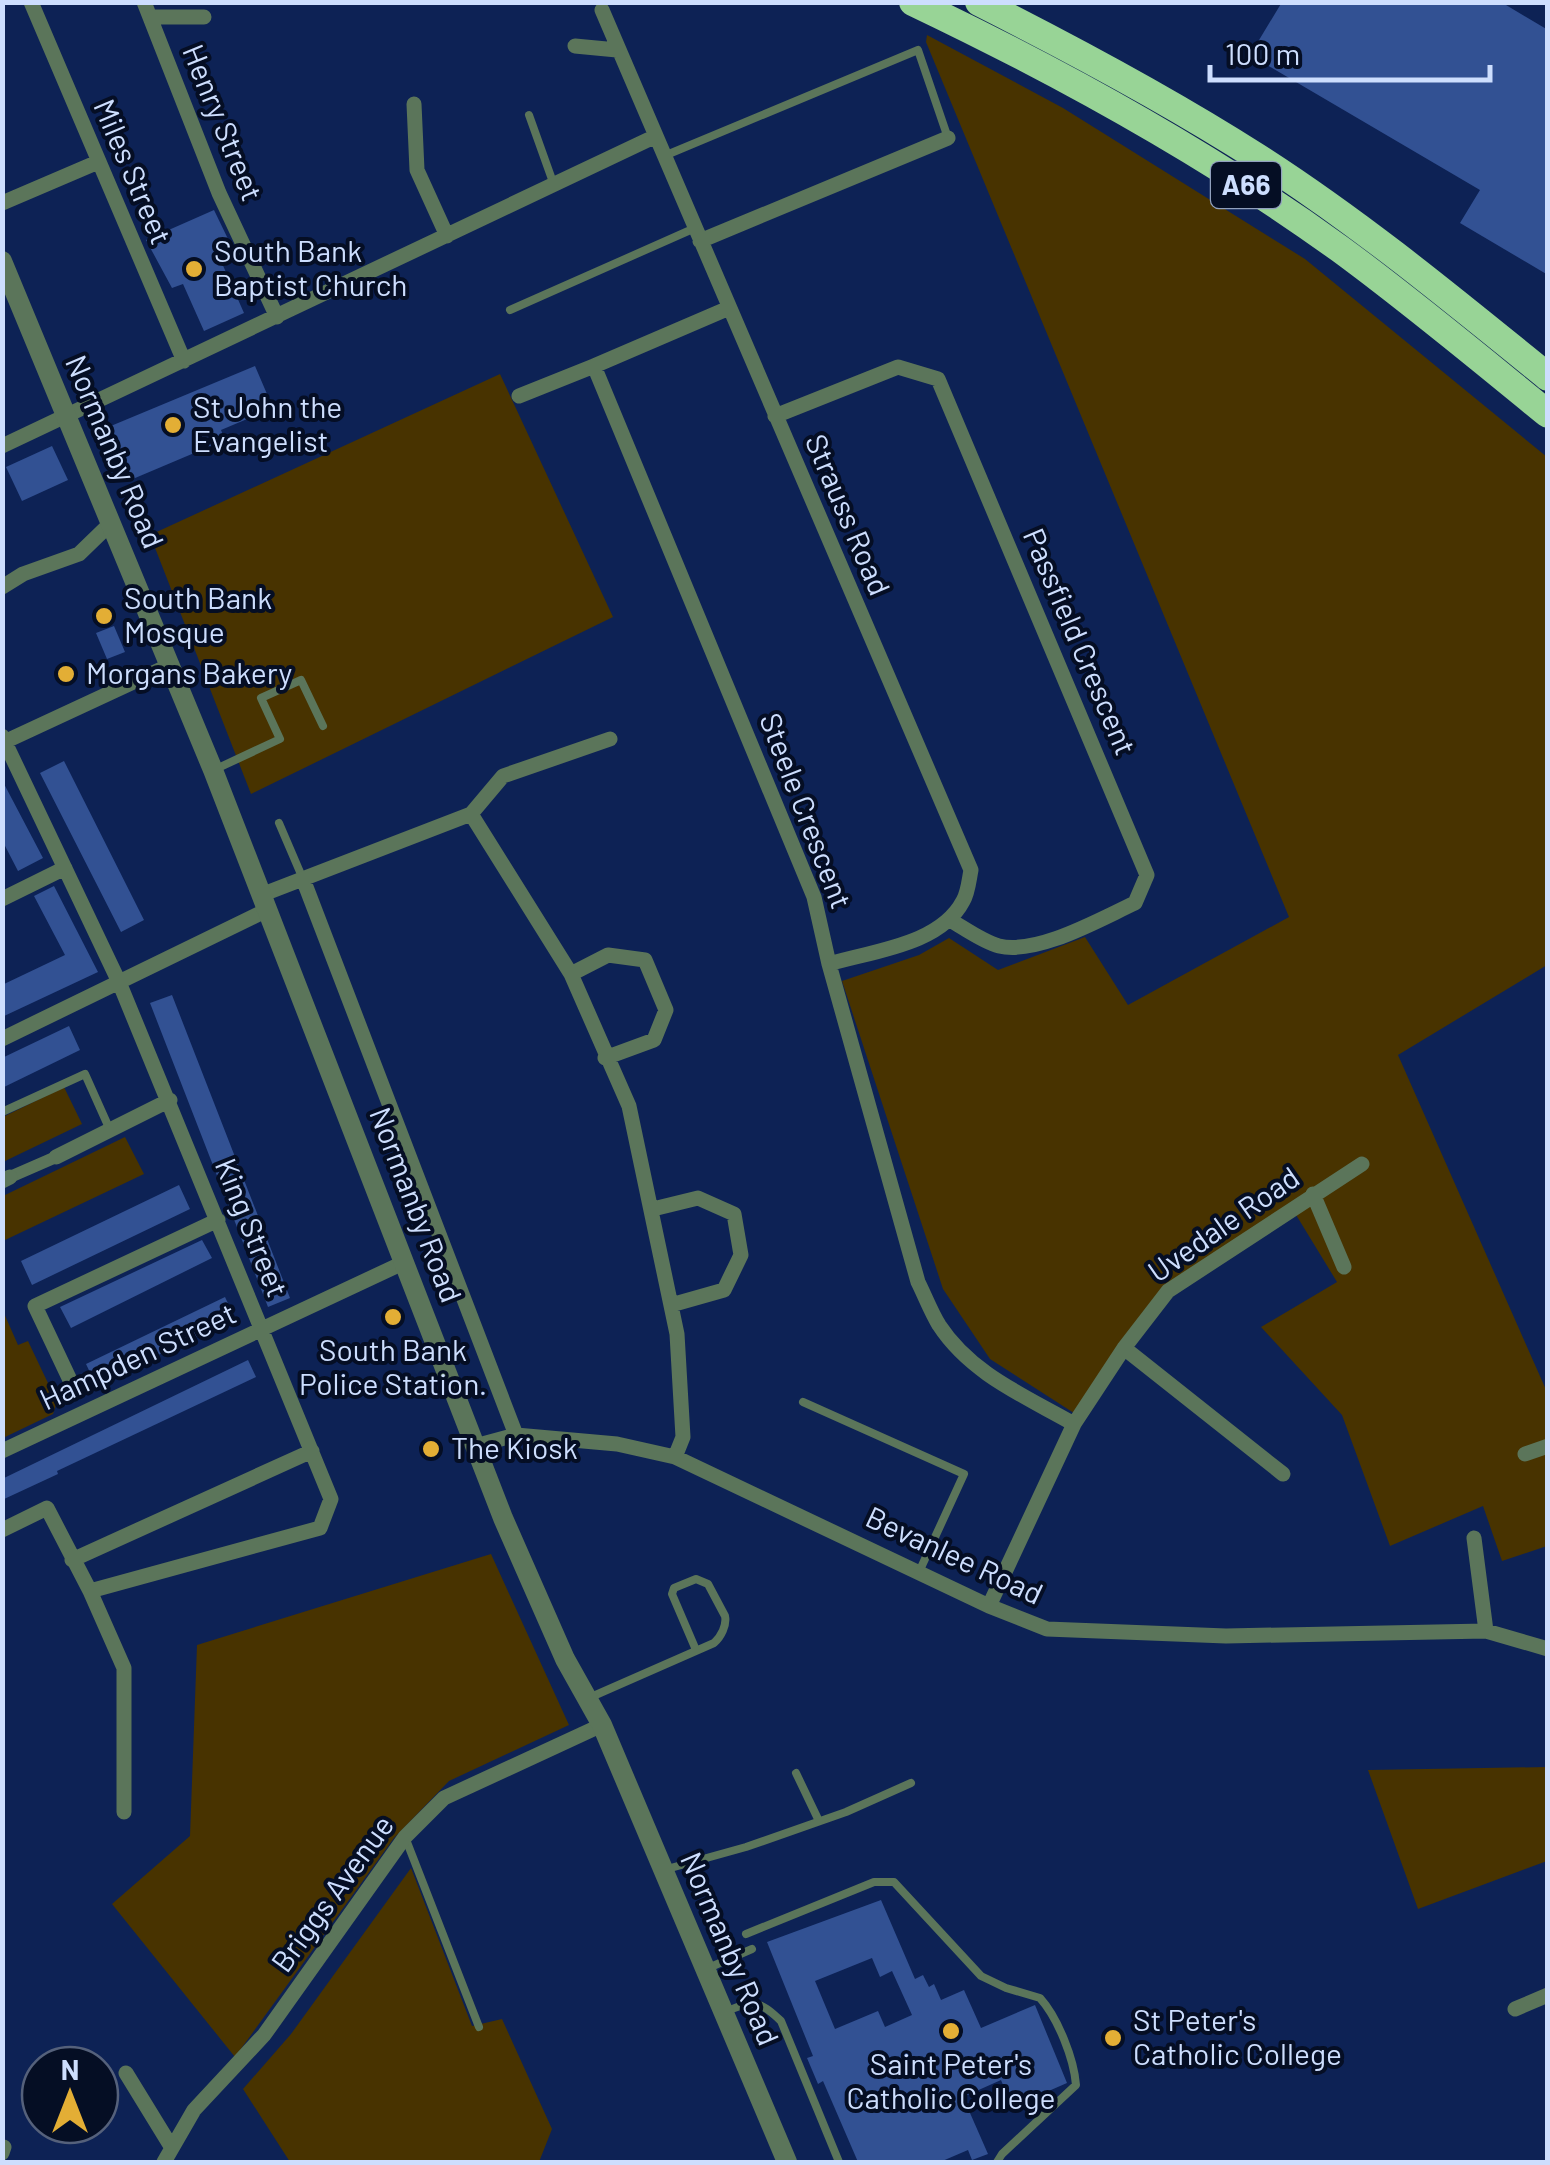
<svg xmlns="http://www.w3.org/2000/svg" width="1550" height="2165" viewBox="0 0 1550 2165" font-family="Barlow,sans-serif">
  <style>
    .green { fill: #483300 }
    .building { fill: #325193; fill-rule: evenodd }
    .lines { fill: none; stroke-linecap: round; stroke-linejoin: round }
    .service { stroke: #5b755a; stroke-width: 8 }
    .pedestrian { stroke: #5b755a; stroke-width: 12 }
    .minor { stroke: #5b755a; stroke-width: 15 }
    .tertiary { stroke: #5b755a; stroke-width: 20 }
    .trunk { stroke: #98d496; stroke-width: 28 }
    .poi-dot { fill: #e3ae35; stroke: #050e24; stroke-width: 4 }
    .labels { text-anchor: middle; stroke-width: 8; stroke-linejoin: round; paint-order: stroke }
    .shield { fill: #050e24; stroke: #91a0bd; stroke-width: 2.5 }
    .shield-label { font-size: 28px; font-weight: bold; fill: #cddefe }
    .street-label { font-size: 30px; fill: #cddefe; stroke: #050e24 }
    .poi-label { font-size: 30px; fill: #cddefe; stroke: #050e24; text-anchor: start }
  </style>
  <rect width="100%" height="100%" fill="#0d2255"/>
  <path class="green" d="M927,35l136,73 242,151 242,198v508l-149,90 149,337v154l-45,15 -19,-55 -93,40 -48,-131 -81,-88 76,-45 -47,-77 -131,88 -82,122 -87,-56 -47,-70 -101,-308 77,-26 30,-17 49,32 87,-33 43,68 161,-88 -363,-875z
    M500,374l113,243 -362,177 -101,-259z
    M64,1087l18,37 -79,38v-45z
    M125,1137l19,37 -141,67v-45z
    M3,1311l15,34 10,-4 29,61 -4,12 -50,24z
    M491,1554l78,171 -120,56 -55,57 -159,219 -123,-153 78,-68 7,-191z
    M1547,1767v94l-129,48 -50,-139z
    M411,1868l61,158 30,-7 50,110 -13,33h-249l-47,-73 48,-55z"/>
  <path class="building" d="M1282,2h219l47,28v245l-88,-52 20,-33 -230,-135z
    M214,210l15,31 -5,2 6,14 -9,4 23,52 -40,18 -21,-47 -11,4 -26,-48z
    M255,366l18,42 -52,22 4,10 -97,41 -22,-53z
    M52,446l16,34 -46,21 -16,-34z
    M114,626l11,26 -18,7 -11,-26z
    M64,761l80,159 -23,12 -81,-159z
    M2,780l41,78 -25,13 -16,-31z
    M54,886l44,86 -96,45v-32l63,-30 -31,-59z
    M172,995l118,303 -22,9 -118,-304z
    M69,1026l11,24 -78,38v-30z
    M179,1185l11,24 -158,76 -11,-24z
    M202,1240l10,18 -141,70 -11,-21z
    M225,1297l10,21 -139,67 -10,-21z
    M248,1360l8,17 -199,94 1,3 -56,26v-21z
    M881,1900l34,79 8,-4 6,12 5,-3 7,16 23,-10 17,38 54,-23 32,78 -55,24 -11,-27 -38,17 25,57 -16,6 -4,-10 -28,12h-82l-35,-81 -5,3 -11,-26 6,-2 -46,-114zM872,1958l8,19 12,-6 20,44 -27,12 -7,-16 -43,18 -20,-48z"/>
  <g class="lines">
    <path class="service" d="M529,115l25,70
      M664,156l254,-106 30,88
      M510,310l185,-82
      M216,769l64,-30 -19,-41 40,-18 22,46
      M279,823l24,56
      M2,1112l83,-38 25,56
      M803,1402l161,72 -45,98
      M591,1697l123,-54c7,-6 13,-18 11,-27l-17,-32 -12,-5 -22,9 -2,6 24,56
      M796,1773l22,46
      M405,1837l74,190
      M667,1869l79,-22 100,-35 65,-29
      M746,1934l128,-52h20l87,94 25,12 34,10c18,20 34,61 36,87l-74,69 -5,8
      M706,1969l46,-20
      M724,2012c29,-11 33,-14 57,9l58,141"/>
    <path class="pedestrian" d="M10,1177l46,-20"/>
    <path class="minor" d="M31,2l153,359
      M144,2l75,191 58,124
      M602,10l369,860c-2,10 -3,23 -8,31 -23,44 -91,50 -134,63
      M151,17h53
      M575,46l42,4
      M414,104l3,66 30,66
      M2,203l96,-41
      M700,241l248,-103
      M729,308l-135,58 220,531 15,67 89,318c7,14 13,30 21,43 32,49 86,71 135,99
      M519,396l75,-30
      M775,416l123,-49 40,12 209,496 -12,28c-35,16 -97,52 -136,43 -16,-4 -35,-18 -49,-26
      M2,446l654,-310
      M2,587l21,-13 56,-20 32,-31
      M2,736l117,246 212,517 -11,29 -230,63
      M2,743l168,-78
      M471,814l100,160 58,132 48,228 6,103 -8,20
      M303,879l213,556
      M261,895l210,-81 32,-38 107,-37
      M2,899l63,-31
      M571,974l37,-19 37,5 21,50 -12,30 -49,18
      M2,1039l265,-129
      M56,1157l114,-57
      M2,1181l8,-4
      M1313,1194l31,73
      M653,1209l45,-11 36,16 7,41 -17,35 -53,15
      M1124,1348l159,126
      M70,1380l-35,-74 183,-86
      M475,1446l41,-11 101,9 58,13 314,149 58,23 179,7 260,-5 62,18
      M2,1451l403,-189
      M1525,1454l23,-8
      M2,1530l45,-22 43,83 34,77v144
      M1474,1538l12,93
      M72,1560l240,-109
      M989,1606l85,-182 50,-76 44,-57 194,-127
      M1515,2009l33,-14
      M126,2073l46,75
      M2,2153l2,-6
      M164,2162l30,-52 70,-75 141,-198 39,-39 158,-73"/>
    <path class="tertiary" d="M2,261l211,509 290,748 62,141 37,66 185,437"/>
    <path class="trunk" d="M913,2c149,71 293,150 427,247 71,52 139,109 208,165
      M979,2c95,48 189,98 278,155 103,66 196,143 291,220"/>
  </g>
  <g class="poi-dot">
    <circle cx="194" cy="269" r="10"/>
    <circle cx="173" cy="425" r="10"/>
    <circle cx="104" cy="616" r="10"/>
    <circle cx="66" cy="674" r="10"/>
    <circle cx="393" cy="1317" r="10"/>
    <circle cx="431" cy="1449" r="10"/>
    <circle cx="951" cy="2031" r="10"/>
    <circle cx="1113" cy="2038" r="10"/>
  </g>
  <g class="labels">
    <rect class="shield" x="1211" y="162" width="70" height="46" rx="8"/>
    <g class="shield-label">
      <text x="1246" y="195">A66</text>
    </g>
    <g class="street-label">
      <text transform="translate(222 123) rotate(68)" y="10">Henry Street</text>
      <text transform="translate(132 172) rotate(67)" y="10">Miles Street</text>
      <text transform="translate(114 452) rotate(67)" y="10">Normanby Road</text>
      <text transform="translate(847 515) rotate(67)" y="10">Strauss Road</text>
      <text transform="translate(1079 642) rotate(67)" y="10">Passfield Crescent</text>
      <text transform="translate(805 811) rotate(69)" y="10">Steele Crescent</text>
      <text transform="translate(415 1205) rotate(69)" y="10">Normanby Road</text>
      <text transform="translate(1224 1225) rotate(-35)" y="10">Uvedale Road</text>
      <text transform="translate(251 1228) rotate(68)" y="10">King Street</text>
      <text transform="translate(138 1357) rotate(-25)" y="10">Hampden Street</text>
      <text transform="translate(954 1556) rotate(25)" y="10">Bevanlee Road</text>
      <text transform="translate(333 1894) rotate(-54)" y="10">Briggs Avenue</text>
      <text transform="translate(729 1949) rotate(67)" y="10">Normanby Road</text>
    </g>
    <g class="poi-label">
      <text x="214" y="262">South Bank<tspan x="214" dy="34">Baptist Church</tspan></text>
      <text x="193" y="418">St John the<tspan x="193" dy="34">Evangelist</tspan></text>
      <text x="124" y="609">South Bank<tspan x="124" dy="34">Mosque</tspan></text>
      <text x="86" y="684">Morgans Bakery</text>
      <text x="393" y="1361" text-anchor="middle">South Bank<tspan x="393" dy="34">Police Station.</tspan></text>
      <text x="451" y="1459">The Kiosk</text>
      <text x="1133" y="2031">St Peter's<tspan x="1133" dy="34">Catholic College</tspan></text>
      <text x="951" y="2075" text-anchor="middle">Saint Peter's<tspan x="951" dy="34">Catholic College</tspan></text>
    </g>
  </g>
  <rect width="1550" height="2165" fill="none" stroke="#cddefe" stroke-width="10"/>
  <g transform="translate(70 2095)"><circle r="48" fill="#050e24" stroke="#55617b" stroke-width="2.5"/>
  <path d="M0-8L18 38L0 25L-18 38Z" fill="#e3ae35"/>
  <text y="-15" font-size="28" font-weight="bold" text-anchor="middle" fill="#cddefe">N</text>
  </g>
  <path d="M1210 65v15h280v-15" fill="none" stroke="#cddefe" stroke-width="5"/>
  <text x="1225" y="65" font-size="30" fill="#cddefe" stroke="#050e24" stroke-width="8" paint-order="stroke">100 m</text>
</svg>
